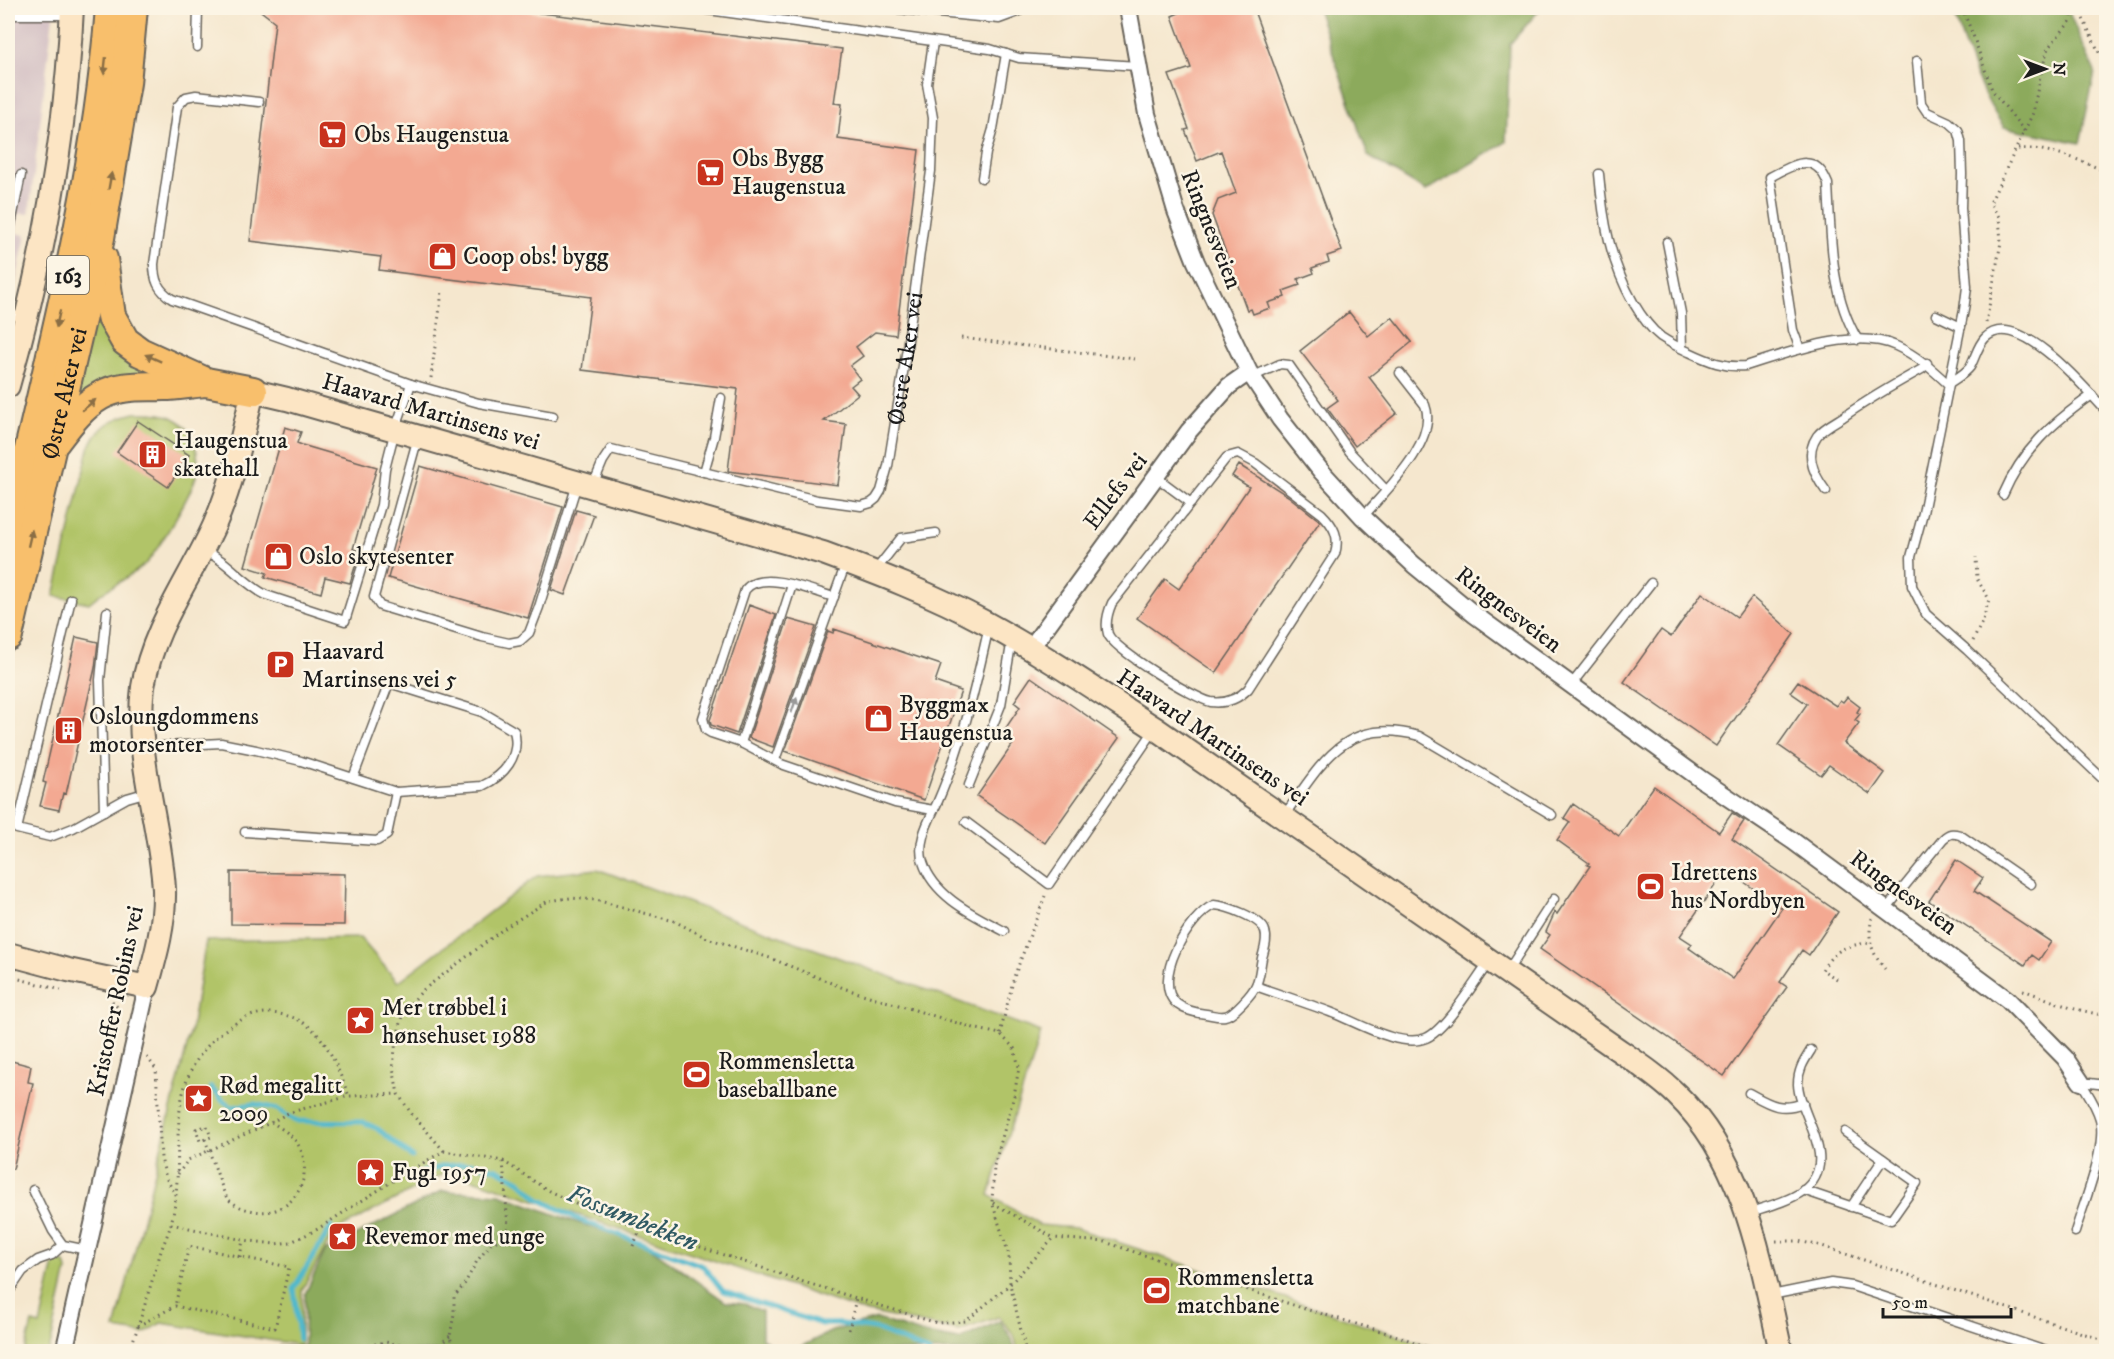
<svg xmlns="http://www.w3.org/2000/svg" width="2114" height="1359" viewBox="0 0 2114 1359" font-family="'IM FELL DW Pica',serif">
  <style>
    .industrial { fill: #d2bec3 }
    .green { fill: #b1c468; stroke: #667042; stroke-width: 1.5 }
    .forest { fill: #8caa5c; stroke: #54633c; stroke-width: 1.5 }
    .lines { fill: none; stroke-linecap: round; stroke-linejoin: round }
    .stream { stroke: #4fb8cd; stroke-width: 5 }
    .building { fill: #f3a992; fill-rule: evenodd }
    .lane-casing { stroke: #68635a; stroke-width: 11 }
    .street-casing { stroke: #68635a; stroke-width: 20 }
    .secondary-casing { stroke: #68635a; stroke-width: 26 }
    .highway-casing { stroke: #68635a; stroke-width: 32 }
    .path { stroke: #68635a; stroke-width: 3; stroke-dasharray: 1.5 4.5; stroke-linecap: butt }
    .lane { stroke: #fff; stroke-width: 8 }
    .street { stroke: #fff; stroke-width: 16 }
    .secondary { stroke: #fce5c4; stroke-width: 22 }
    .highway { stroke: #f8bf6c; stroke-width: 28 }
    .path-bridge { stroke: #68635a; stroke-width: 3; stroke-dasharray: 1.5 4.5; stroke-linecap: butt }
    .oneway { fill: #8a6e44 }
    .oneway2 { fill: #999 }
    .labels { text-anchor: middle; stroke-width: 5; stroke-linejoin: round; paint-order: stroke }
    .shield { fill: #fcf5e5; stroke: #5f5d58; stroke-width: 1.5 }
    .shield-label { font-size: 22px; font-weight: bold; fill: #1c1c1c }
    .poi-label { font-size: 24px; fill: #1c1c1c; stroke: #fcf5e5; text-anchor: start }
    .street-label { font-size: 24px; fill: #1c1c1c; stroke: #fcf5e5 }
    .water-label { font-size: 26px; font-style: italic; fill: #305a63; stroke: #fcf5e5 }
  </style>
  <rect width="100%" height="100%" fill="#fcf5e5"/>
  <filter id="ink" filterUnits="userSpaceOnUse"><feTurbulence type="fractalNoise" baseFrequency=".0167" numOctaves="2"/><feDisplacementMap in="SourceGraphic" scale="12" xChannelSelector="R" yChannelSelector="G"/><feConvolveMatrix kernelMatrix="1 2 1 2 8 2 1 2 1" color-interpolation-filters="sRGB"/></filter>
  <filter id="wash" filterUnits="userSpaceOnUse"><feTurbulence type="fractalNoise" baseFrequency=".008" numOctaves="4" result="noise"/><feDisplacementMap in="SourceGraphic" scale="24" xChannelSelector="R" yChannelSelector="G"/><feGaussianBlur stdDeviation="1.35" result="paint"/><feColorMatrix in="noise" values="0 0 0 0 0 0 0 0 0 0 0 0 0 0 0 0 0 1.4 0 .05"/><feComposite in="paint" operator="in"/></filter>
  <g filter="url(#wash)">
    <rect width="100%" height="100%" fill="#f5e7ce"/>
    <path class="industrial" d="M8,8h46l-25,206 -10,-1 -3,20 10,2 -18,81z"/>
    <path class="green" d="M95,301l60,69 -80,37z
      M135,413c11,0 26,-1 37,4 22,10 29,37 24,59 -5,19 -35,68 -47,84 -16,18 -42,26 -60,43l-35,-7 35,-148c11,-23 22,-29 46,-35z
      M597,869l444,163 -52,163 50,30 36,3 370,123h-427l-4,-16 -15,-18 -40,14 -96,-20 -414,-140 -114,60 -33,59 -1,55 -140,-22 -17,11 -29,-5 76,-299 15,-89 154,-3 38,44 139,-106z
      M59,1261l6,2 2,7 -18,81h-24l7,-28 8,2 14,-62z"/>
    <path class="forest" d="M1317,8h224l-31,36 -4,98 -80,49 -58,-35z
      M1952,8h115l28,64 -15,71 -76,-16c-26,-35 -38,-78 -52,-119z
      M442,1191l58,3 70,26 76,25 80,57 19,2 17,7v27l11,8 17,5h-512l1,-5 25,1 1,-53 20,-43z
      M877,1319l44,14 38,7 41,-19 11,16 4,14h-223l40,-20z"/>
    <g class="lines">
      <path class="stream" d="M211,1087l10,12 11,8 22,-3 11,2 12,3 18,12 68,1 15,7 34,28
        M423,1172l21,-6 28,-3 25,6 23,12 19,18 41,21 123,46 20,25 98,33h20l34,5 54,23
        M299,1339l-5,-51 37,-61"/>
    </g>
    <g id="blocks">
      <path class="building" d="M257,8h242l343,41 -8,54 8,1 -4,35 81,11 -23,185 -21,-3 -19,15 7,9 -13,10 10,13 -9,7 7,8 -34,27 22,3 -8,61 -110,-14 10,-82 -156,-19 9,-73 -212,-27 2,-13 -131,-16 25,-219z
        M1190,8h63l89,243 -15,5 2,6 -17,6 2,5 -16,6 2,6 -17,6 2,6 -17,6 2,5 -17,6 -2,-5 -4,1 -35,-95 6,-15 18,-7 -15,-42 -24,10 -12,-31 4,-1 -20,-54 22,-7 -19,-52z
        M1349,312l19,24 24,-19 20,25 -43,35 28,36 -42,33 -28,-38 11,-8 -38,-49z
        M138,421l51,34 -21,32 -51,-35z
        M285,427l16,5 -4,11 5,2 75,22 -24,82 7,2 -10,32 -25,-6 -4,16 -56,-16 2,-4 -22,-7z
        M1239,465l49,31 32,25 -104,152 -79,-55 28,-39 14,10 70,-102 -17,-11z
        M420,466l143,41 -35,111 -140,-40z
        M576,510l18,5 -29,80 -14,-5z
        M1702,593l35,24 15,-20 42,37 -78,112 -92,-64 37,-52 10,7z
        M749,605l27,10 -39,119 -26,-9 -1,-5z
        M788,619l28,8 -43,120 -24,-9z
        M834,629l107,36 -6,17 26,9 -37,109 -139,-49 43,-120 5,2z
        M76,637l22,5 -3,26 -29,126 -3,-1 -4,17 -19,-4 6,-23 -3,-1z
        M1031,677l88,61 -74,105 -68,-47 36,-52 -12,-9 19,-28 -6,-5z
        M1798,681l38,25 4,-6 3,2 4,-5 13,10 -3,5 3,2 -5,6 4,3 -15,20 41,30 -15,21 -41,-29 -8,10 -43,-30 29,-41 -17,-12z
        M1654,786l65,46 13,-19 12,8 -12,18 106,73 -29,43 -7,-5 -22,32 7,5 -63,89 -184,-127 10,-14 -4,-3 9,-20 2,2 33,-48 -3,-1 2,-2 -32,-23 13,-18 -6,-4 9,-14 46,32zM1725,871l12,9 1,-2 44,30 -49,71 -44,-31 3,-4 -12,-8z
        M1956,860l27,18 -9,13 77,51 -12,18 -7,-5 -7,10 -96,-64z
        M231,872l114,2 -1,51 -113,-1z
        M8,1060l23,6 -3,16 5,1 -20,86h-5z"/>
    </g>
  </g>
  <g filter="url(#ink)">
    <use href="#blocks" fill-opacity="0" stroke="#68635a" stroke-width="1.5"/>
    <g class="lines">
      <defs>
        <g id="lane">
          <path d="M694,8l296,41 29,9 118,8"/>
          <path d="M888,8l111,11 19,-7 6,-4"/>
          <path d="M8,15h64"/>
          <path d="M197,47l1,-39"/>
          <path d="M1917,61l4,42 6,9 22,10 9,8 3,11 1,33 -1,34 6,79 -3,23 -41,203 -12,44 1,29 14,28 41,36 139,132"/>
          <path d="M259,102l-63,-7 -10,2 -9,10 -23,157c0,16 4,26 18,35l239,85 68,19 74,13"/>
          <path d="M1599,174c4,46 11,87 34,128 7,12 16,26 28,35 9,6 19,11 28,15 19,9 36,16 57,14 42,-13 107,-39 150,-20 20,9 36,23 52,38 7,-5 17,-10 22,-17 5,-9 8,-22 15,-29 32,-32 102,52 121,73"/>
          <path d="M982,178l4,-25 7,-24 13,-75"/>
          <path d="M8,239l13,-64"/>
          <path d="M1667,242l14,71 1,35"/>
          <path d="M8,314l18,4"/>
          <path d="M1936,315l25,12"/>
          <path d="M1800,349l-7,-19 -23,-153c24,-12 45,-27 58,7 3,52 2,110 30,156"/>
          <path d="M1252,377l28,-13 9,1 61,87 36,38"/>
          <path d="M418,437l-44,160 6,9 102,31 27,6 11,-2 9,-8 10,-26 38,-123"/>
          <path d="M1238,454l17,9 67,51c12,12 18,23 13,40l-87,135c-10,10 -22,15 -37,13 -16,-3 -98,-53 -103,-68 -3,-10 0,-22 4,-31l115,-146z"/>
          <path d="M704,472l10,-35 7,-39"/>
          <path d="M1156,477l35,26"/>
          <path id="s1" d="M593,485l10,-24 8,-12 206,51 44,6 10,-3 5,-4 5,-8 7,-25 19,-118 24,-177 2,-53 -6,-34 6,-42"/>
          <path d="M1826,491c-12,-16 -22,-36 -9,-55 6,-8 18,-14 26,-19 26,-18 52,-33 79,-48l5,-6"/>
          <path d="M2003,495c20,-46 48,-71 89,-100"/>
          <path d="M1363,517c21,-25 76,-76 62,-112l-25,-32"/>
          <path d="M203,550c27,12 38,32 63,45l79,26 36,-116 4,-36 10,-39 16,-46"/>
          <path d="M875,571l26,-33 35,-5"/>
          <path d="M834,597c-22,-6 -73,-28 -89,-7l-42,128 3,12 5,3 30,10 40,21 114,39 38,7"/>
          <path d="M71,599l-54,230 33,8 23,-9 54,-30 21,-6"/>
          <path d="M989,626c-13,59 -27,120 -51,175 -8,18 -22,40 -15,61 11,35 51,53 81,69"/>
          <path d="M1571,685l80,-102"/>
          <path d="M741,743l51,-158"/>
          <path d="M146,747l75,-4 35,7 45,11 95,31 86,-6c22,-10 39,-30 32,-55l-32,-19 -93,-29 -36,95"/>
          <path d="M775,760l71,-197"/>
          <path d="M969,785l32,-80 11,-66"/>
          <path d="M104,811l-4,-131 7,-68"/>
          <path d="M1283,817c38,-52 61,-102 136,-81l133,79"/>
          <path d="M966,822l83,62 106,-155"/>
          <path d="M245,832l132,9 10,-6 9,-43"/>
          <path d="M1214,905c13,1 47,13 51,26 3,9 -1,19 -3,27 -2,9 -2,19 -6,27 -3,8 -23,30 -31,31 -6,1 -13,-1 -19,-2 -10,-1 -21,-4 -29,-10 -27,-22 12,-89 37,-99z"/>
          <path d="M1886,909l57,-70c6,-6 9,-6 17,-4l71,49"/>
          <path d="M1507,972l47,-73"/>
          <path d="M1256,986c25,9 50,17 74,26 25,9 70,37 96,26 20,-8 50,-59 64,-77"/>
          <path d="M2081,1082l25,3"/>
          <path d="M1749,1093c20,11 31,19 54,10"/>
          <path d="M33,1190l20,41 10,14 24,5"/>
          <path d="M1803,1190l88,30 26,-37 -72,-51"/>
          <path d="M1851,1207l32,-48"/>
          <path d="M1747,1213c18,-6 40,-11 56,-22 39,-30 -4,-75 -5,-107 0,-14 6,-23 13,-34"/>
          <path d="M2075,1232c9,-30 32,-84 25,-113 -4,-14 -12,-25 -19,-37"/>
          <path d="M8,1293l15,-22 15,-11 14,-5 11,-10"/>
          <path d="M1771,1295l60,-12 21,3 197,66"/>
        </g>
        <path id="street" d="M1128,8l19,106 29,97 20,51 53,110 31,47 41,52 42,46 51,48 61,50 227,165 91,61 215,159 57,58 16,24
          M1030,649l159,-218 40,-45 20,-14
          M64,1352l83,-365"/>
        <path id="secondary" d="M8,386c35,-123 58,-250 64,-378
          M8,954l60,16 79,17c9,-32 18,-64 17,-98 -4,-68 -30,-133 -21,-202 9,-58 47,-108 71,-161 19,-43 28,-89 39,-135l34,8 536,154c54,20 109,41 161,69 59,32 115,70 172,107l451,313c24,17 50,33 70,53 69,67 84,167 104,257"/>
        <g id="highway">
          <path d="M103,259l8,57 14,25 15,11 66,30 47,9"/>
          <path d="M55,442c13,-17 26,-35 45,-46 21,-12 42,-9 64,-10 14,0 28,-3 42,-4"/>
          <path d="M8,539c40,-175 88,-351 102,-531"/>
          <path id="s2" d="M8,636l92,-398 26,-155 7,-75"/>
        </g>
      </defs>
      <use href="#lane" class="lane-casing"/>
      <use href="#street" class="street-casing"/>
      <use href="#secondary" class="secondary-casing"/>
      <use href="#highway" class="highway-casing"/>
      <path class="path" d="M1962,8l11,27 19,55 33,42
        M2078,8l28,59
        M2018,149c30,-2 61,10 88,23
        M1986,323l15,-81 -2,-25 -9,-14 43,-90 7,-37 8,-28 22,-26 4,-14
        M961,338l174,21
        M431,378l11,-87
        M1973,641l10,-21 6,-21 -12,-20 -1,-22
        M1872,918c-5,21 -1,34 13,51
        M8,976l53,14
        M1837,979l-15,-9c13,-21 24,-25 48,-27
        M2023,990l48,18 35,8
        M112,1001l11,13
        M1000,1034l14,-57 31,-81
        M147,1057l9,12 5,89 5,20 9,16
        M207,1126l4,11 -11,4 -4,-12z
        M444,1151l-33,-38 -13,-19 -5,-27 3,-27 7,-24 8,-13 12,-13 83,-63 42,-26 22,-3 26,2 78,21 33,17 63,20 76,31 131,40 23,5 14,14 5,19 -5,29 -20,70 -2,36 17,53 1,29 16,68
        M178,1174l10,-14 84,-38 16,-9 61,-17 49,-2
        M219,1179c3,7 5,16 10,21 6,5 14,9 21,10 48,13 71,-46 41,-74 -5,-5 -13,-9 -19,-14
        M993,1203l61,35
        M171,1224l72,16 32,4 16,-2 25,-12 83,-53 45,-26 59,10 46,30 35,17 220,74 133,41 29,-2 44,-37 44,-46 51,4 200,67 96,28 39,15
        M1776,1241h22l24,5 284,95
        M633,1246l8,-18
        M240,1257l3,-17
        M138,1326l37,-20 100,22 14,-61 -100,-21 -14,60
        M849,1330l7,-32
        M357,1348l28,-6 26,5 27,-1 12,-10
        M122,1352l10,-8c10,-28 18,-57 27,-86 3,-12 9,-23 12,-34 18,-71 -15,-141 54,-194 14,-10 29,-18 46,-17 51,4 61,43 78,83
        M454,1352l-4,-16 4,-22v-17l10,-12 13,-24 14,-17 12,-7 5,-10 -5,-66"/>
      <use href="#lane" class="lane"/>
      <use href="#street" class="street"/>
      <use href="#secondary" class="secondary"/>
      <use href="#highway" class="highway"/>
      <path class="path-bridge" d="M205,1139l14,40"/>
    </g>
    <defs><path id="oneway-solid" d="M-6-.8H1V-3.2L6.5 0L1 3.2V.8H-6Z" transform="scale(1.5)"/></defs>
    <g class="oneway">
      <use href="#oneway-solid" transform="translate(105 66) rotate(96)"/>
      <use href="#oneway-solid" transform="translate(110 181) rotate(-80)"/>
      <use href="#oneway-solid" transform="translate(58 319) rotate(103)"/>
      <use href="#oneway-solid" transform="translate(153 358) rotate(-156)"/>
      <use href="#oneway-solid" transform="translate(89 405) rotate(-39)"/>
      <use href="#oneway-solid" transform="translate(30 538) rotate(-77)"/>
    </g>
    <use class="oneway2" href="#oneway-solid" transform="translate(794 705) rotate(-71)"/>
  </g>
  <defs>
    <symbol id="supermarket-square" viewBox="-11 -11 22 22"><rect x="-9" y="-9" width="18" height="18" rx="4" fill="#c8321e" stroke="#fcf5e5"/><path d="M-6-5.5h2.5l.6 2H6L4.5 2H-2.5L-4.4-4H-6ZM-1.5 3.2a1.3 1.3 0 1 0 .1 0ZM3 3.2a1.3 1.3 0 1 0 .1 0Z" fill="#fff"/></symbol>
    <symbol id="shop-square" viewBox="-11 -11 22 22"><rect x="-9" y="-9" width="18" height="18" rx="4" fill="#c8321e" stroke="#fcf5e5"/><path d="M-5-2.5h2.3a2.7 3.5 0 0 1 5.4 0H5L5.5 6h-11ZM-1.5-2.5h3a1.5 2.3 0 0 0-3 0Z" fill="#fff"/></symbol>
    <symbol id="building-square" viewBox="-11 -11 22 22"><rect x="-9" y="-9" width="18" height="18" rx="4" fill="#c8321e" stroke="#fcf5e5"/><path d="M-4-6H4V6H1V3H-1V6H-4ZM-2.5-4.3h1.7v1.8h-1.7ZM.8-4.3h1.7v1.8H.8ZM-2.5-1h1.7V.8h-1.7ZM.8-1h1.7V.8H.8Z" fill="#fff"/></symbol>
    <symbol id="parking-square" viewBox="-11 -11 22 22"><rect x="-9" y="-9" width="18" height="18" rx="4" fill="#c8321e" stroke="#fcf5e5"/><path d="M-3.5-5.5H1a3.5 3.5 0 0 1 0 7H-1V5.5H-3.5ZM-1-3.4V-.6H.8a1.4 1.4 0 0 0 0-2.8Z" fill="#fff"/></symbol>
    <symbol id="stadium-square" viewBox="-11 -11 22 22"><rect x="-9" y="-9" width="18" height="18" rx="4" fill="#c8321e" stroke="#fcf5e5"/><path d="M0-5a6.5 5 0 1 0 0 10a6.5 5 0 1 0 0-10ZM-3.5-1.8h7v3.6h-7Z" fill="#fff"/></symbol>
    <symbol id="sight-square" viewBox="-11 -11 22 22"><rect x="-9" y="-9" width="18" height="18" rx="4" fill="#c8321e" stroke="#fcf5e5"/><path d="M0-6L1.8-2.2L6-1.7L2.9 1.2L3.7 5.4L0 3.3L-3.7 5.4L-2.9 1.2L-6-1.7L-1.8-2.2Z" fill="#fff"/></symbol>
  </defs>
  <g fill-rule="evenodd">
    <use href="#supermarket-square" x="316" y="118" width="33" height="33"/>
    <use href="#supermarket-square" x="694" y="156" width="33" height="33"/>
    <use href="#shop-square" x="426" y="240" width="33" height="33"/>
    <use href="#building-square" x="136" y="438" width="33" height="33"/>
    <use href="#shop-square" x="262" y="540" width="33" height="33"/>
    <use href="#parking-square" x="264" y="648" width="33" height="33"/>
    <use href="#shop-square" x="862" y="702" width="33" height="33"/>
    <use href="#building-square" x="52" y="714" width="33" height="33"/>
    <use href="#stadium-square" x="1634" y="870" width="33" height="33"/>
    <use href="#sight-square" x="344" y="1004" width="33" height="33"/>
    <use href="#stadium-square" x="680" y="1058" width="33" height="33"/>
    <use href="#sight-square" x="182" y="1082" width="33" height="33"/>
    <use href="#sight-square" x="354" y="1156" width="33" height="33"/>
    <use href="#sight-square" x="326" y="1220" width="33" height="33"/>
    <use href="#stadium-square" x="1140" y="1274" width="33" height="33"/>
  </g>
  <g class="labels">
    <rect class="shield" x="47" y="256" width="42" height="38" rx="4.5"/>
    <g class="shield-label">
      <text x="68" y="283">163</text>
    </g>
    <g class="poi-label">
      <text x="354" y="142">Obs Haugenstua</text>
      <text x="732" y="166">Obs Bygg<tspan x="732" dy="28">Haugenstua</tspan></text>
      <text x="463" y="264">Coop obs! bygg</text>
      <text x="174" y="448">Haugenstua<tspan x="174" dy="28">skatehall</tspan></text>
      <text x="299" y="564">Oslo skytesenter</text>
      <text x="302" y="659">Haavard<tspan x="302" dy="28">Martinsens vei 5</tspan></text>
      <text x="899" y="712">Byggmax<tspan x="899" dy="28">Haugenstua</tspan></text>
      <text x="89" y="724">Osloungdommens<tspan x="89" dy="28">motorsenter</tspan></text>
      <text x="1671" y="880">Idrettens<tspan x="1671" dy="28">hus Nordbyen</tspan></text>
      <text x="382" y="1015">Mer trøbbel i<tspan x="382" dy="28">hønsehuset 1988</tspan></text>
      <text x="718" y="1069">Rommensletta<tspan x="718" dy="28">baseballbane</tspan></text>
      <text x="219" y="1093">Rød megalitt<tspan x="219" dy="28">2009</tspan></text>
      <text x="392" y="1180">Fugl 1957</text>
      <text x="364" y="1244">Revemor med unge</text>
      <text x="1177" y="1285">Rommensletta<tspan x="1177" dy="28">matchbane</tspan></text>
    </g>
    <g class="street-label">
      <text transform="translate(1212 229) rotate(68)" y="8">Ringnesveien</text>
      <text dy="8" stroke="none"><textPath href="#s1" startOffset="458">Østre Aker vei</textPath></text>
      <text dy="8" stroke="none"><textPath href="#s2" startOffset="249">Østre Aker vei</textPath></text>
      <text transform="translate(431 411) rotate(16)" y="8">Haavard Martinsens vei</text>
      <text transform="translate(1115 491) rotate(-53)" y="8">Ellefs vei</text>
      <text transform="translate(1509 609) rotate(37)" y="8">Ringnesveien</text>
      <text transform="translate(1213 737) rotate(34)" y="8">Haavard Martinsens vei</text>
      <text transform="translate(1904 892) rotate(36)" y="8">Ringnesveien</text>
      <text transform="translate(115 1001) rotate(-78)" y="8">Kristoffer Robins vei</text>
    </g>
    <g class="water-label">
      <text transform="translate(633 1217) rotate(22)" y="9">Fossumbekken</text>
    </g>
  </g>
  <rect width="2114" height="1359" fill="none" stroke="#fcf5e5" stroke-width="30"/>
  <g transform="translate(2045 69) rotate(90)" stroke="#fcf5e5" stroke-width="4.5" paint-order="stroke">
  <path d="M0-4.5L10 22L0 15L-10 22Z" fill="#1c1c1c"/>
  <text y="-9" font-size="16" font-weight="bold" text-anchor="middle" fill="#1c1c1c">N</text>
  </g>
  <path d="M1883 1308v9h128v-9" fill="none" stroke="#1c1c1c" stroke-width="3"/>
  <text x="1892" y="1308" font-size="18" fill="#1c1c1c" stroke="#fcf5e5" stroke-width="4.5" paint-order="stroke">50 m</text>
</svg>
